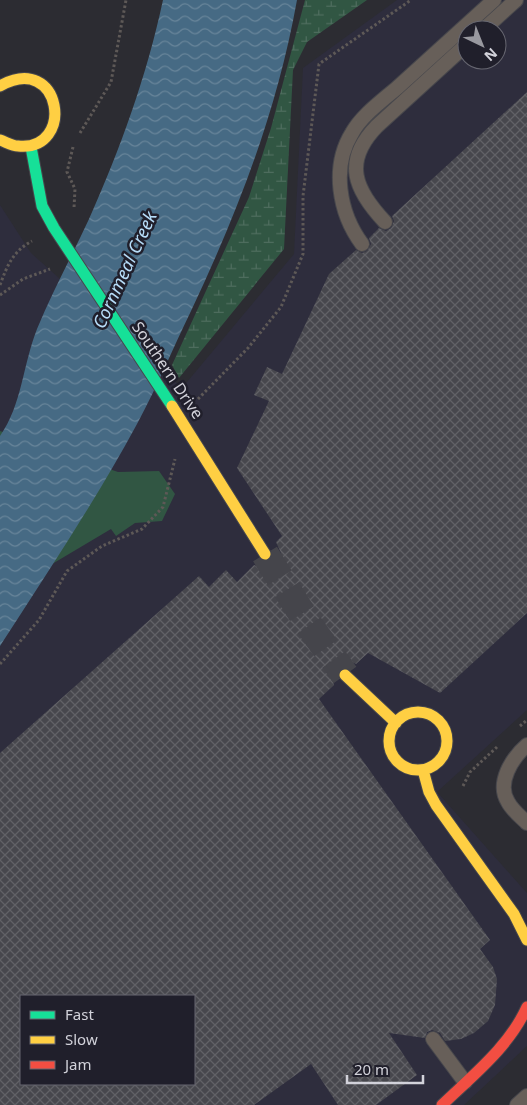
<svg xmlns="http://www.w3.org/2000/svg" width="527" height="1105" viewBox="0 0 527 1105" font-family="'Noto Sans',sans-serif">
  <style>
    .built { fill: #2e2d3d; fill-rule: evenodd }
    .grass { fill: #315643 }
    .wetland { fill: url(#wetland-marsh) }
    .water { fill: url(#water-waves) }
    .building { fill: url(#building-cross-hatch); fill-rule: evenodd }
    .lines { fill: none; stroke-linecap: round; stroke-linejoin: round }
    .secondary-tunnel { stroke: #45454b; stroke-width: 28; stroke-dasharray: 28 14; stroke-linecap: butt }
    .lane-casing { stroke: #47474c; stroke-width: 16 }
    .fast-casing { stroke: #47474c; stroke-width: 13 }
    .slow-casing { stroke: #47474c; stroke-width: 13 }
    .jam-casing { stroke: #47474c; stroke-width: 13 }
    .path { stroke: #5e5957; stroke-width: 3; stroke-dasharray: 2.5 2.5; stroke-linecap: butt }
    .lane { stroke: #675f59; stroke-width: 14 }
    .fast { stroke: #16e098; stroke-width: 11 }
    .slow { stroke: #ffcf43; stroke-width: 11 }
    .jam { stroke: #f24e42; stroke-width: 11 }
    .labels { text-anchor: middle; stroke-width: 5; stroke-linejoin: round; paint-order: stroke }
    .street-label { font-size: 16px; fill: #d2d2da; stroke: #201f2b }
    .water-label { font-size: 18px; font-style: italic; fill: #b6dcf8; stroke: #201f2b }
  </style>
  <defs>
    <pattern id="wetland-marsh" width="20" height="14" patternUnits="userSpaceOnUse" patternTransform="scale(1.25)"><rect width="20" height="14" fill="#315643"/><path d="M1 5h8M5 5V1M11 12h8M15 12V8" fill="none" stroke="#4e6d5e"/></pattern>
    <pattern id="water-waves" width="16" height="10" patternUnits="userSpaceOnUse" patternTransform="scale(1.25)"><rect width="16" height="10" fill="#466a84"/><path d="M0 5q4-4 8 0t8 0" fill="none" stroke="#68859a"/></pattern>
    <pattern id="building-cross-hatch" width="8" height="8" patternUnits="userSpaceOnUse" patternTransform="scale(1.25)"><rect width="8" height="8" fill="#47474d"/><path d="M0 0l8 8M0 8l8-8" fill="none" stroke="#616166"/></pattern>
  </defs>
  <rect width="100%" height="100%" fill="#2c2c32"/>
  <path class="built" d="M397,0h130v710l-90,82 90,101v153l-63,59h-464v-900l31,48 151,135 112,-134 9,-186zM467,30h30v30h-30zM21,996h173v88h-173z"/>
  <path class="grass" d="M0,431l118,41 41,-1 16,23 -13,27 -27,2 -19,13 -5,-7 -111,66z"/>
  <path class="wetland" d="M305,0h62l-60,42 -14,28 -9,179 -105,129 -7,-13 77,-168 22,-69z"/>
  <path class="water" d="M163,0h134c-20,111 -58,209 -106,311 -18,37 -34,76 -54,113 -41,76 -90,149 -137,222v-210c22,-31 23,-72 37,-107 15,-37 35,-73 52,-110 31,-69 58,-144 74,-219z"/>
  <path class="building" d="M527,92v521l-87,80 -72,-40 -12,11 -8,-4h-8l-6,4 -4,8 4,13 -15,14 171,241 -10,9 13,18 4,12 -2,26 -7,16 -14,12 -13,6 -16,2 -5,-8 -8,-3 -5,2 -2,6 -36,-5 28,42 -41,30h-38l-27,-41 -57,41h-254v-352l199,-177 10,11 17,-17 11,12 17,-17 12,5 7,-2 5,-6 3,-9 -5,-11 6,-6 -45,-68 32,-67 -15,-6 13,-28 15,7 47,-100 27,-24 6,3 5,-2 4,-7 -2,-6 10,-10 7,3 5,-3 3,-7 -2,-5zM21,996h173v88h-173z"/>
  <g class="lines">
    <path class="secondary-tunnel" d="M265,554l44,71 36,50"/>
    <defs>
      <path id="lane" d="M483,30l33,-30
        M385,222c-30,-32 -43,-60 -8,-96l90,-82
        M362,244c-23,-31 -31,-77 -10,-111 10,-18 30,-32 46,-46 32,-29 64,-58 96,-87
        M527,745c-15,13 -31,38 -19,57 4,8 13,15 19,21
        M433,1039l32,43
        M517,1105l10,-9"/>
      <path id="fast" d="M31,147l11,59 12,22 118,178"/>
      <path id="slow" d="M0,86c62,-35 76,66 18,60 -6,0 -12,-4 -18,-6
        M172,406l93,148
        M345,675l51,48
        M389 741a29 29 0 1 1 58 0a29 29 0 1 1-58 0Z
        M423,770l6,22 7,13 78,109 13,26"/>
      <path id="jam" d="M442,1105c31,-30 67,-58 85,-98"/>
    </defs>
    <use href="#lane" class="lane-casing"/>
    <use href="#fast" class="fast-casing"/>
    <use href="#slow" class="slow-casing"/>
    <use href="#jam" class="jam-casing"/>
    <path class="path" d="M80,133l31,-51 15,-82
      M73,147l-6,25 8,17 -1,19
      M0,285c7,-19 13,-34 32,-44
      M0,295l23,-16 27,-10
      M198,399l50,-51 33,-41 22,-53v-58l16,-132 92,-64
      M0,664l39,-44 28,-49 35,-25 40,-17 21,-22 12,-48
      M520,726l7,-6
      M463,786l7,-14 27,-25"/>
    <use href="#lane" class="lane"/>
    <use href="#fast" class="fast"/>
    <use href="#slow" class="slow"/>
    <use href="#jam" class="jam"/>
  </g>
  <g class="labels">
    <g class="street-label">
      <text transform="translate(168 370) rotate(56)" y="6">Southern Drive</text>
    </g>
    <g class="water-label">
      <text transform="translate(125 270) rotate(-65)" y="6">Cornmeal Creek</text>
    </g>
  </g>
  <rect x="20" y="995" width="175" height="90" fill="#201f2b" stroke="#676771"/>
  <rect x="30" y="1011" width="25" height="8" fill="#16e098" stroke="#676771"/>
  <text x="65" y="1020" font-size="15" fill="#d2d2da">Fast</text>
  <rect x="30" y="1036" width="25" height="8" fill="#ffcf43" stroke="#676771"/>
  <text x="65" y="1045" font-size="15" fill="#d2d2da">Slow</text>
  <rect x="30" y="1061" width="25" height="8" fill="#f24e42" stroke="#676771"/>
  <text x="65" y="1070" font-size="15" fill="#d2d2da">Jam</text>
  <g transform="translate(482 45) rotate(137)"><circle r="24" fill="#201f2b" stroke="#676771"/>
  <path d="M0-4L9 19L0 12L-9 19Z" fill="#98989f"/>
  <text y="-8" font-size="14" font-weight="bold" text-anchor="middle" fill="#d2d2da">N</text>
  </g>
  <path d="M347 1075v8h76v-8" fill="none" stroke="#d2d2da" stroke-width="2.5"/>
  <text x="354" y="1075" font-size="15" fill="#d2d2da" stroke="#201f2b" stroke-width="4" paint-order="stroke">20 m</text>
</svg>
